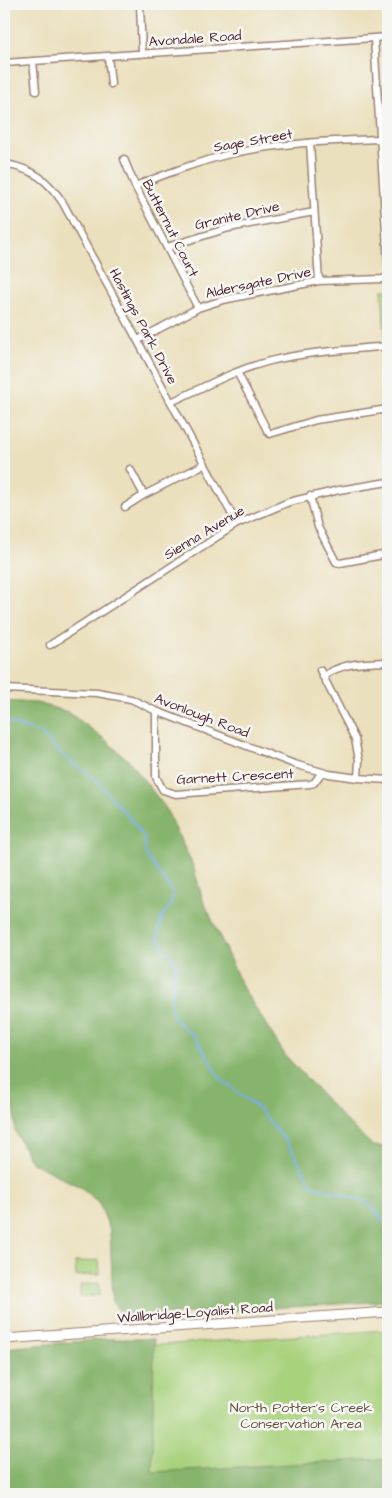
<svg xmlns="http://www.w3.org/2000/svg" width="392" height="1498" viewBox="0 0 392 1498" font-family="'Architects Daughter',sans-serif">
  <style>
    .green { fill: #a9d27d; stroke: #7a7854 }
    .forest { fill: #86b46c; stroke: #686a4c }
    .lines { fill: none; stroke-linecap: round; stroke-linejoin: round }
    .stream { stroke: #78afe7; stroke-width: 2 }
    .minor-casing { stroke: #9a8074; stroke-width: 9 }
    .major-casing { stroke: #9a8074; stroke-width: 11 }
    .minor { stroke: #fff; stroke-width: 6 }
    .major { stroke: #fff; stroke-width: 9 }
    .labels { text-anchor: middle; stroke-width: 5; stroke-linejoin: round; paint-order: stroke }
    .street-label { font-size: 14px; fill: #4a1f2b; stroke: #f6f6f2 }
    .park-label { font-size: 14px; fill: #654; stroke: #f6f6f2 }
  </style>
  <rect width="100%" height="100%" fill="#f6f6f2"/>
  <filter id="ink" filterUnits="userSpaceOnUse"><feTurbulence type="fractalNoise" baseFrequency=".02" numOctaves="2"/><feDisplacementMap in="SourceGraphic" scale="10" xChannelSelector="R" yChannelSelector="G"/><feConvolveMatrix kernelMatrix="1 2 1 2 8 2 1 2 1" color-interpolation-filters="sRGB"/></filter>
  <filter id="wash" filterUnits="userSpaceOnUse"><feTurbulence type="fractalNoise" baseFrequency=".0096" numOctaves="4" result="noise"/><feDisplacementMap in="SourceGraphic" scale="20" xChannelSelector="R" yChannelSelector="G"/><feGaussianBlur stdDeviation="1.12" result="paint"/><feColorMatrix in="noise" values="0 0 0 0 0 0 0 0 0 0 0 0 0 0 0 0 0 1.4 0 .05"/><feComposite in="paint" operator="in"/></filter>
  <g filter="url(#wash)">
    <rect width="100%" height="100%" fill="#ebe0bd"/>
    <path class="green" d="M382,290h6v45h-3z
      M99,1260l1,14 -24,2 -1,-14z
      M99,1283l1,12 -20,2v-12z
      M388,1330v164h-384v-139z"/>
    <path class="forest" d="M4,701l33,2 31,9 34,25 27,24 36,46 28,59 10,34 40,88 42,67 60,65 28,26 15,1v154l-233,14 -33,-1 -9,-11 -3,-73 -11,-27 -17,-15 -51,-26 -16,-31v-16l-3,-11 -8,-2z
      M105,1339h49l-2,133 228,-13 8,2v33h-384v-146z"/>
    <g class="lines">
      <path class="stream" d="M4,721l36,12 21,21 34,25 37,42 12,17 2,17 27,38 -1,10 -10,13 -4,21 5,13 9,7 4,8 -6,42 5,13 20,17 25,41 38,30 31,37 23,40 56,18 17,19 3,8"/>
    </g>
  </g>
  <g filter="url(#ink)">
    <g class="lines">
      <defs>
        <path id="minor" d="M140,4l2,50
          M374,38l14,227
          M108,56l3,28
          M33,61l3,30
          M4,63l384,-26
          M310,143l9,138
          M124,159l11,27 63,122
          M6,164c28,6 41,15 57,39l174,321
          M135,186c31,-12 62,-24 95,-32 49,-11 99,-13 149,-15
          M167,247l62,-19 85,-16
          M138,340l60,-32 25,-8 96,-19 64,-2 4,-2 1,-3
          M237,372l31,60 2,2 46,-14 72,-11
          M171,402c33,-15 64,-32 99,-41 39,-10 79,-11 118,-15
          M130,469l14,26
          M310,496l8,31 18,35 4,1 48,-9
          M125,507l19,-12 61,-31
          M50,645l187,-121 52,-22 50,-12 49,-8
          M320,670l35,69 4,21 -1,18
          M323,677c18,-15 43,-14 65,-15
          M4,689l93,4 34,6 25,12 138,53 35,10 29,4 30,2
          M156,711v66l7,13 13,4 134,-10 4,-1 8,-11"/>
        <path id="major" d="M4,1339l384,-27"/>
      </defs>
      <use href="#minor" class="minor-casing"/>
      <use href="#major" class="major-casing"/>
      <use href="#minor" class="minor"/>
      <use href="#major" class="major"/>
    </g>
  </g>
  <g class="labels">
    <g class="street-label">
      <text transform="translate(195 38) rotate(-4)" y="5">Avondale Road</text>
      <text transform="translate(253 140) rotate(-10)" y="5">Sage Street</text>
      <text transform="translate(237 215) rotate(-13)" y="5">Granite Drive</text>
      <text transform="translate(171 228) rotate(63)" y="5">Butternut Court</text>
      <text transform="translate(258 282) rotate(-12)" y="5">Aldersgate Drive</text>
      <text transform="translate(144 326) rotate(62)" y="5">Hastings Park Drive</text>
      <text transform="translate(204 532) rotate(-31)" y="5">Sienna Avenue</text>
      <text transform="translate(202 715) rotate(21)" y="5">Avonlough Road</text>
      <text transform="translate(235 776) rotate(-3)" y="5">Garnett Crescent</text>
      <text transform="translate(195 1312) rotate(-4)" y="5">Wallbridge-Loyalist Road</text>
    </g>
    <g class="park-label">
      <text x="301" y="1412">North Potter's Creek<tspan x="301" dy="16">Conservation Area</tspan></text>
    </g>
  </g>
  <rect width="392" height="1498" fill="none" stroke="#f6f6f2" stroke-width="20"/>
</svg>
